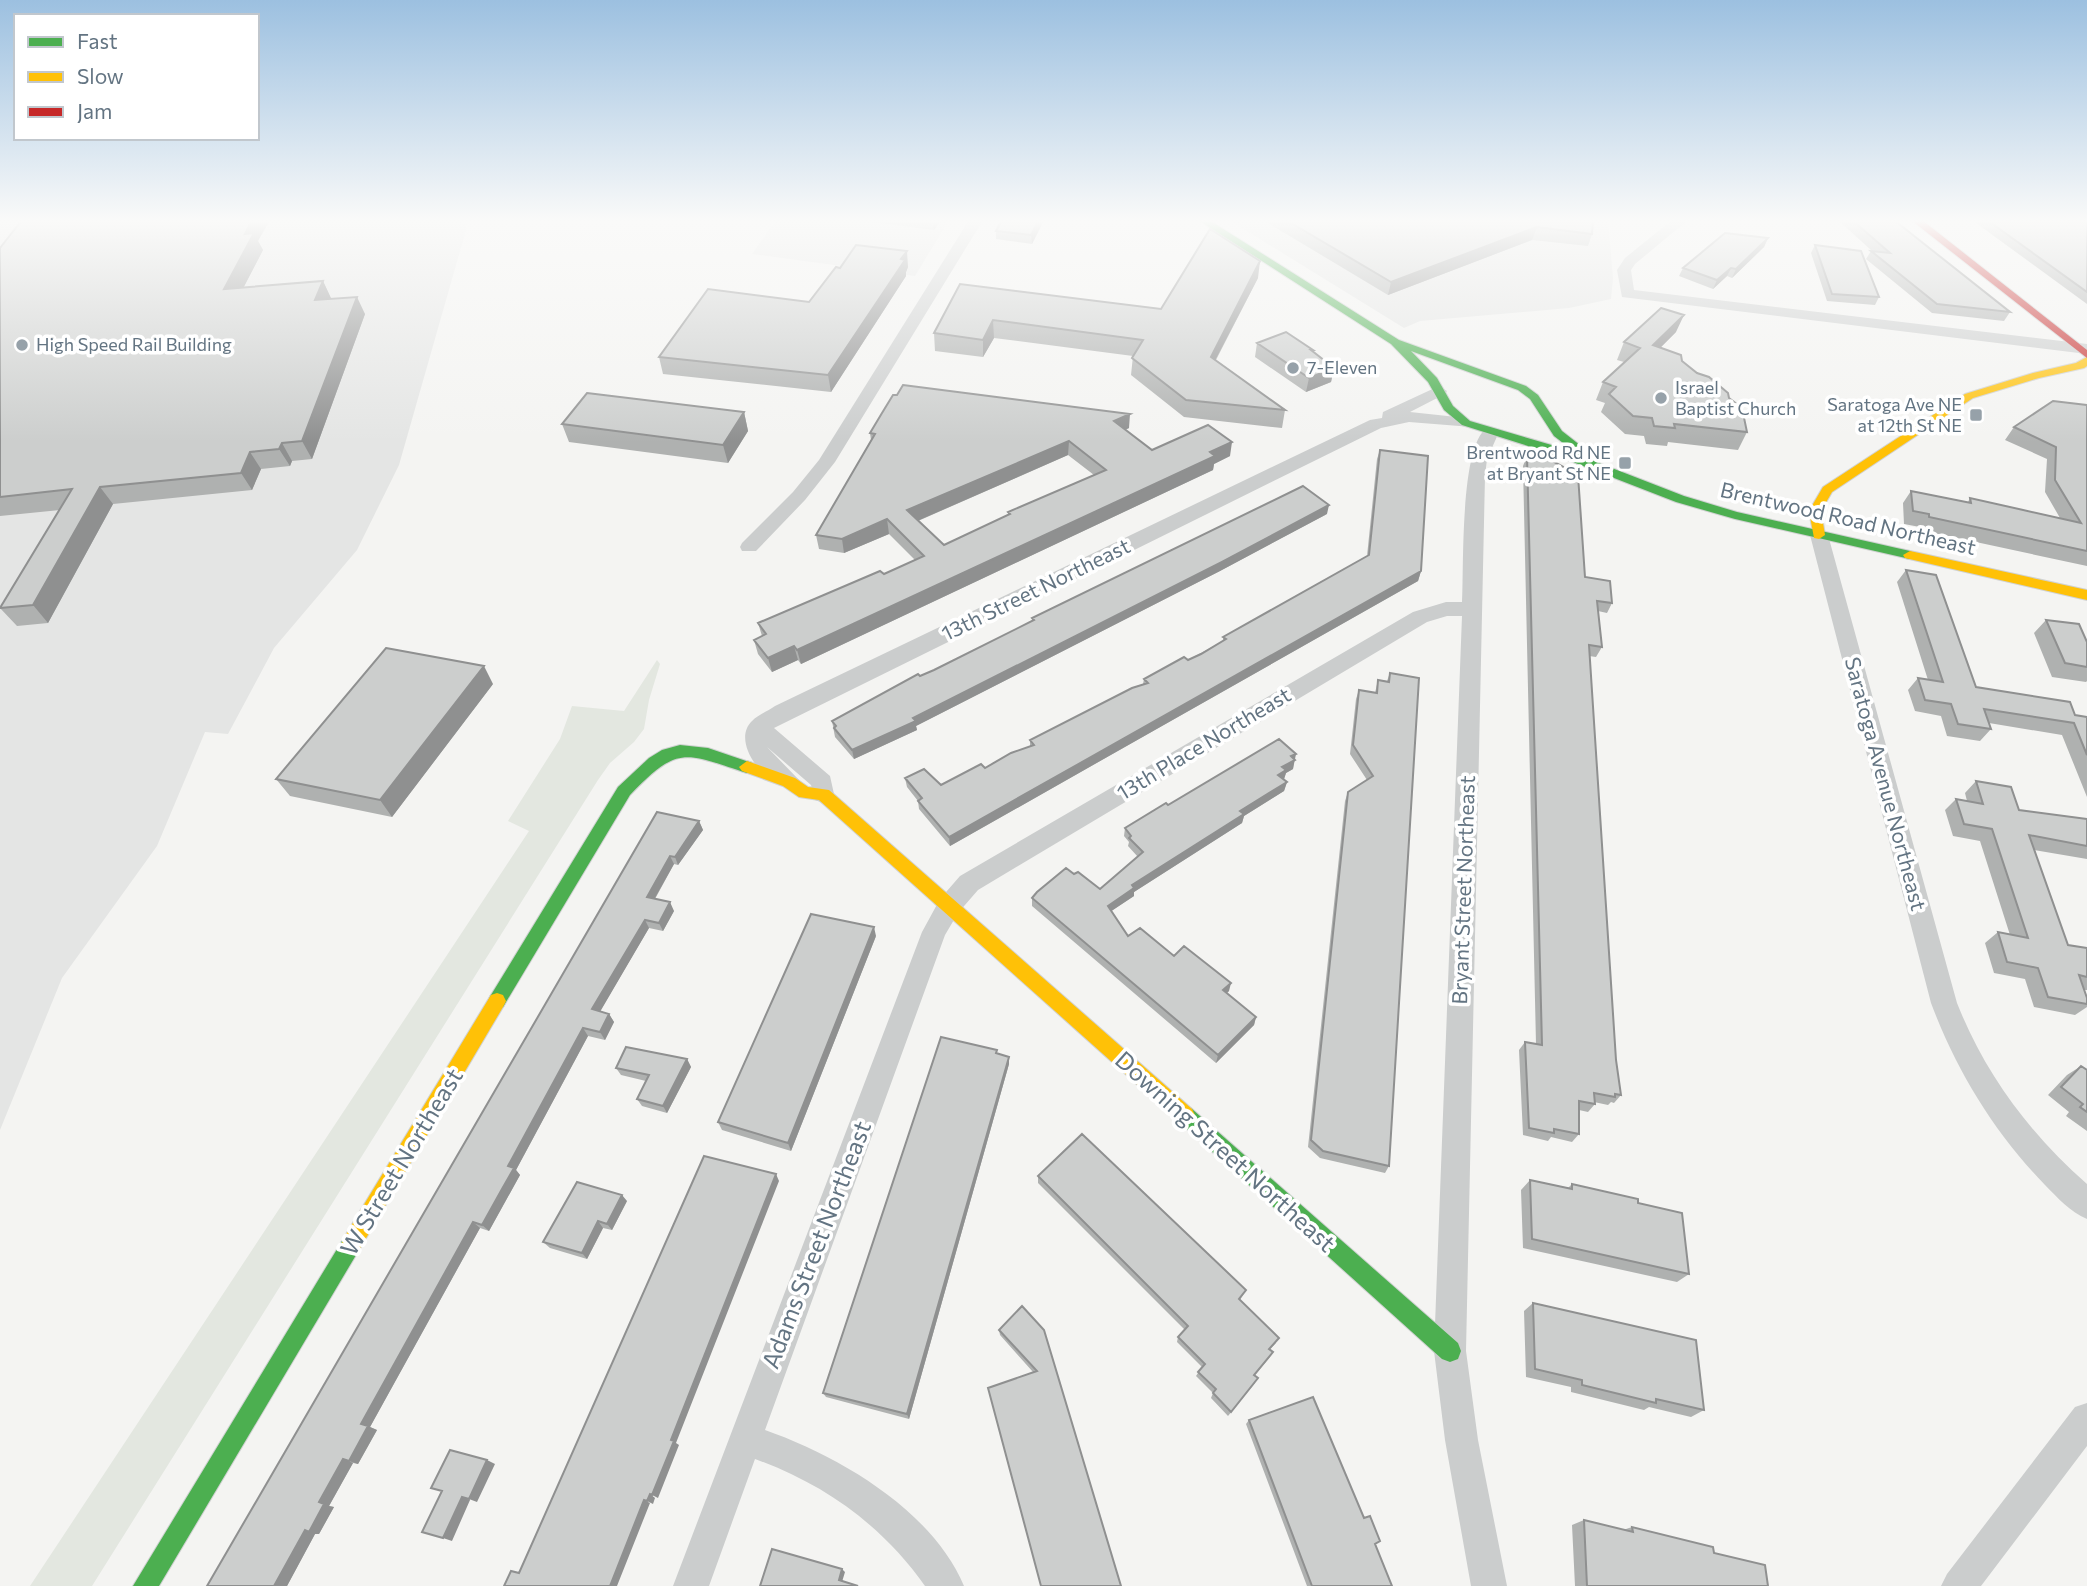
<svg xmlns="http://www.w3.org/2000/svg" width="2087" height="1586" viewBox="0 0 2087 1586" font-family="Commissioner,sans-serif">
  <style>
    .built { fill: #e4e5e4 }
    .green { fill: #e3e7e0 }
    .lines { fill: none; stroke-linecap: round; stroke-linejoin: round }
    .fast-casing { stroke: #d0d2d2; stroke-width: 2 }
    .slow-casing { stroke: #d0d2d2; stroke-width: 2 }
    .jam-casing { stroke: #d0d2d2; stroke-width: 2 }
    .street { fill: #cbcdcd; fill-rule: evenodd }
    .fast { fill: #4caf50; fill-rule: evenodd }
    .slow { fill: #ffc107; fill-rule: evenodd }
    .jam { fill: #c62828; fill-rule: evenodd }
    .wall { fill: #afb1b0; fill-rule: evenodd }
    .shaded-wall { fill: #8f9090 }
    .building { fill: #cccecd; stroke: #8f9090; stroke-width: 2; fill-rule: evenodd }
    .poi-dot { fill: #96a1a9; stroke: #fff; stroke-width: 2.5 }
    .labels { text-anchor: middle; stroke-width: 7; stroke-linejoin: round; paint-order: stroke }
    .far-poi-label { font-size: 18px; fill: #637482; stroke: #fff; text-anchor: start }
    .street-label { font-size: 21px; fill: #637482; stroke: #fff }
    .near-street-label { font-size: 24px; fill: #637482; stroke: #fff }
  </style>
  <rect width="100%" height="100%" fill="#f4f4f2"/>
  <path class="built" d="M0,220h464l2,10 -67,235 -42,85 -83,98 -46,86 -23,-2 -48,114 -95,132 -62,152z
    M776,220h173l-34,56 -163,-22z
    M1229,220h379l5,58 -2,21 -42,9 -149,13 -16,7z"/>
  <path class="green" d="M657,660l3,4 -11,36 -5,29 -10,13 -24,21 -12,17 -506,806h-62l499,-755 -21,-10 52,-82 12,-33 52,5z"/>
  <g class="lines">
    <defs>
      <path id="fast" d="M1198,220h11l190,120 127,46 12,9 24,36 28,22 -6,4 -4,-1 -26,-20 -24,-37 -12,-9 -107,-39 26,27 16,28 17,15 85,25 129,50 53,16 173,39 7,4 -7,4 -175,-40 -59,-17 -129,-50 -85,-27 -18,-15 -16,-28 -37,-38z
        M680,745l28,3 44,15 3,4 -8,6c-63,-20 -68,-29 -117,22l-127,212 -6,2 -6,-2 -3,-6 3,-6 127,-208 31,-29 13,-8z
        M1185,1106l7,3 266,234 3,8 -3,8 -8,3 -8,-3 -264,-238 -3,-6 3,-6z
        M352,1233l7,3 3,7 -3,7 -200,336h-26l212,-350z"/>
      <path id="slow" d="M2087,357v9l-3,2 -45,10 -66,20 -141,94 -11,19 4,24 -6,4 -5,-1 -5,-27 14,-24 142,-93 68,-21 43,-10z
        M1910,551l177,39v10l-182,-42 -2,-3z
        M747,761l48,17 13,9 21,3 363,319 3,6 -3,6 -7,3 -7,-3 -359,-321 -20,-3 -16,-11 -41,-15 -3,-4z
        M497,993l6,2 3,6 -3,6 -144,243 -7,3 -7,-3 -3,-7 3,-7 146,-241z"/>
      <path id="jam" d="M1911,220h11l165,130v8z"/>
    </defs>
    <use href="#fast" class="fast-casing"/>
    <use href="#slow" class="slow-casing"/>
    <use href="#jam" class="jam-casing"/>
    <path class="street" d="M969,220h14l-148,242 -30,38 -49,51h-14l-2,-4 2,-4 51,-51 26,-32z
      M1672,220h16l-53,44 -4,6 3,20 453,54v10l-465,-57 -5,-27 8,-12z
      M1439,386l8,5 -2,3 -35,18 56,6 8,5 -2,4 -63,-5 -28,6 -607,300 56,48 4,18 -3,6 -8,3 -8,-3 -4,-15 -44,-38 33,34 -3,6c-24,8 -69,-43 -45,-66 6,-6 16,-10 23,-15l595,-286 12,-2 1,-6z
      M1490,427l9,5 -12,27 -2,17 -19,875 12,89 29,146h-36l-26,-146 -11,-89 28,-735h-15l-20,6 -449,268 -20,23 -13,22 -180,495c74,26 167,80 199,156h-39c-43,-61 -101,-102 -170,-127l-46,127h-36l249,-654 18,-33 20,-23 453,-264 33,-10h16c2,-29 -3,-167 28,-175z
      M1819,529l9,6 129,468c28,71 73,131 130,181v35c-17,-7 -29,-21 -42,-34 -51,-53 -88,-113 -114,-182l-121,-468z
      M2087,1403v43l-106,140h-40l6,-12 128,-167z"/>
    <use href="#fast" class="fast"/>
    <use href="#slow" class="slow"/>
    <use href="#jam" class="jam"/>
  </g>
  <path class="wall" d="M857,220h84l-7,10z
    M1044,220l-12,24 -36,-5v-8z
    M1263,220h330l-1,14 -4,12 -56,-6 -144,55z
    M1838,220h56l116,92 -6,9 -72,-8 -66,-54 5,-8h1z
    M1972,220h115v84z
    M1768,238l-4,9 -32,31 -5,-2 -14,13 -34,-13 4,-8z
    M258,241l5,9 -20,38 80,-7 8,18 34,15 -53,145 -20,2 -2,5 -29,3 -9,21 -139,14 -65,119 -31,3 -17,-18 60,-98 -60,6v-268z
    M1815,245l64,52 -4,8 -48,-4 -16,-48z
    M908,267l-2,5v4l-75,116 -168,-18 -4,-17z
    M1258,278l-42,82 69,50 -3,18 -98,-11 -53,-42 2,-19 -139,-18 -11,19 -48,-6 -1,-18 26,-49 201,25z
    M1676,332l-15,15 21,14 47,37 18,34 -9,18 -70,-8 -1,4 -21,-2 -2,-8 -19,-2 -24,-22 4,-9 -9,-3 7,-18 21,-20 -7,-2 7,-18z
    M1257,343l56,7 -1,2 22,16 -3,14 -25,10 -51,-35z
    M2087,405v161l-167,-36v-3l-16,-3 -1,-21 8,-12 57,11 2,-4 90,20 -15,-26 2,-33 -42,-19 9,-13z
    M744,412l4,19 -20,32 -159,-21 -7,-18z
    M1129,428l-4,2 27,20 78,6 -16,8 -1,6 -412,194 -3,-4 -26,12 -14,-18 -4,-14 8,-4 -4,-13 126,-49 31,-14 -26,-26 -45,19 -25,-4 -3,-14 55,-95 -1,-7zM1068,455l26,20 -86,37v3l-64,30 -26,-24z
    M1380,450l41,121 -3,10 -468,265 -31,-37 -1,-8 -11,-14 -2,-9 36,7 44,-17 45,-22v-6l113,-56 1,-5 44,-19 35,-19v-4l144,-81 10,-97z
    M1527,456l58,121 27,26 -5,10 -9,-2 4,36 -6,10 -7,-1 27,404 5,35 -7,8 -3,-1 -3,3 -14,-3 1,2 -7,8 -9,-2v24l-7,8 -21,-5 -3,4 -25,-6 -4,-85 6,-8 11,2 -13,-578z
    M1327,514l-107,57 -304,155 1,4 -63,29 -19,-22 -3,-16 200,-100v-3z
    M1906,570l70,117 99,28 12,2v80l-25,-62 -73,-12 2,6 -11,12 -33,-5 -6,-20 -26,-5 -7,-21 10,-12 10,2 -31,-98z
    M2046,620l41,22v39l-1,1 -34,-5 -18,-44z
    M1390,673l-1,493 -4,7 -65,-15 -12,-11 37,-346 3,-9 19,-12 -17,-26 6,-55 3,-9 16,3 3,-13 9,1z
    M493,684l-101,133 -102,-21 -14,-17z
    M1294,759l-1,10 -7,4 -2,6 3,3 -3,9 -40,25 -2,7 -108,69v4l-23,15 17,25 46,20 55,35 -2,2 29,24 -2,8 -38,38 -184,-157v-8l42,-24 26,15 38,-32 -10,-11 1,-4 -5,-6 1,-8 43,-23z
    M1976,781l43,29 68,9v40l-53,-9 34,95 19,3v42h-3l3,8v9l-12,8 -41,-8 -9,-28 -31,-6 -9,-30 13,-11 12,3 -30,-94 -27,-5 -8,-26 11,-11 11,2 -2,-8z
    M657,812l42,9 4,9 -25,35 -4,-1 -19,35 19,12 -11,20 -14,-3 -49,83 9,3 5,8 -9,18 -17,-4 -72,134 4,5 -31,56 -9,-3 -110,199 7,3 -19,34 -5,-1 -24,43 5,1 -15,27h-4l-28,52h-80z
    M876,936l-85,215 -69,-21 -4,-8z
    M997,1054l12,10 -100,355 -83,-22 -3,-4z
    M687,1059l4,8 -24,46 -25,-7 -5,-7 9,-18 -25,-6 -5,-7z
    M2081,1066l6,4v61l-21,-15 3,-4 -21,-17 19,-20z
    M1038,1176l208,114 -6,10 36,43 -6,6 3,3 -3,5 -15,18v8l-27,33 -17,-18 2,-5 -17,-17 6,-9 -25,-25 1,-5 7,-7 -147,-147z
    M1530,1180l38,8 4,-4 117,90 -12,8 -154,-34 -2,-58z
    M627,1201l-15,29 -9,-2 -16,31 -37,-11 -7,-6z
    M1533,1303l171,107 -13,7 -42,-10 -5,3 -73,-18v-5l-45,-10 -2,-66z
    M1022,1306l99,280 -88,-214 -33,-37 -1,-5z
    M1249,1420l126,124 17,42h-85l-61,-162z
    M1584,1520l39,10 9,-3 82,26 54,33h-193l-3,-61z"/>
  <path class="shaded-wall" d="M252,220h18l-12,21 5,9 -29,56 -10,-17 21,-55z
    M933,220h8l-7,10z
    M1039,220h5l-12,24 -1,-9z
    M1537,227l-5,13 -144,55 3,-13z
    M1768,238l-4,9 -32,31 4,-9z
    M907,251l1,16 -2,5v4l-75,116 -3,-17z
    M1260,261l-2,17 -50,96 3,-17z
    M1731,268l-4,8 -14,13 4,-9z
    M323,281l8,17 -8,19 -8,-17z
    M357,297l8,17 -53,145 -10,-18z
    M1684,315l-8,17 -30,30 7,-17z
    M993,320l1,18 -11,19v-17z
    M1334,368l-3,14 -25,10 3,-14z
    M744,412l4,19 -20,32 -5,-18z
    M1130,414l-1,14 -16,7 1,-14z
    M1069,441l-1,14 -160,70 -1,-15z
    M1232,442l-2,14 -16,8 -1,6 -412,194 -4,-14z
    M282,443l10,18 -2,5 -11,-17z
    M250,452l11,17 -9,21 -11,-17z
    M100,487l13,17 -65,119 -15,-18z
    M1329,505l-2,9 -107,57 -304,155 1,4 -63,29 -2,-9z
    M887,519l2,15 -45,19 -2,-14z
    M1421,571l-3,10 -468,265 -1,-9z
    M794,646l4,14 -26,12 -4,-14z
    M484,666l9,18 -101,133 -12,-17z
    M1296,754l-3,15 -7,4 -2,6 -6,-4 4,-8 9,-11z
    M1287,782l-3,9 -40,25 -2,7 -108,69v4l-27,18 1,-8 24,-21 108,-74z
    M699,821l4,9 -25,35 -3,-8z
    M670,856l4,8 -23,41 -4,-8z
    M670,902l4,9 -11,20 -4,-8z
    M645,920l4,8 -52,89 -5,-8z
    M874,927l2,9 -85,215 -3,-8z
    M1231,983l-2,8 -8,7 2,-8z
    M609,1014l5,8 -9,18 -5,-8z
    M1256,1017l-2,8 -38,38 2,-8z
    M583,1028l5,8 -72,134 4,5 -31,56 -7,-6 26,-59z
    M1009,1057v7l-100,355 -2,-5z
    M687,1059l4,8 -24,46 -4,-7z
    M776,1174l3,7 -103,262 3,2 -21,53 -6,-3 19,-55z
    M622,1195l5,6 -15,29 -5,-6z
    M598,1221l5,7 -16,31 -5,-6z
    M473,1222l7,6 -110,199 7,3 -19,34 -9,-3 12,-37z
    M343,1459l10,4 -24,43 5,1 -15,27h-4l-28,52h-13z
    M487,1460l8,4 -18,38 -8,-3z
    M650,1494l5,4 -2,6 -6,-3z
    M462,1497l8,3 -18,41 -9,-3z
    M644,1500l6,3 -33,83h-7z
    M842,1569l3,3 -3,10 -3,-2z"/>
  <path class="building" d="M22,220h230l-7,14 9,-1 -30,56 99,-8 -8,19 42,-3 -55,144 -20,2 -3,6 -29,3 -9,21 -141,14 -67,118 -33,3 72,-119 -72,8v-249z
    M1002,220h37l-8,15 -35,-4z
    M1286,220h307l-1,14 -55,-7 -146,55z
    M1852,220h42l116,92 -73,-8 -66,-53 19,2z
    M1987,220h100v72z
    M1210,229l50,32 -49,96 74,53 -99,-10 -54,-42 11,-18 -150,-20 -10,20 -49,-7 26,-49 201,25z
    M1725,233l43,5 -32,31 -5,-1 -14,12 -34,-12z
    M856,245l51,6 -6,8 4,1 -77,115 -169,-18 49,-68 101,13 27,-35 4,1z
    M1815,245l46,6 18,46 -47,-3z
    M1661,308l23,7 -31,30 28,10 1,6 15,12 12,4 19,16 1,5 13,10 5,24 -73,-8 1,4 -21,-2 -2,-8 -19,-2 -24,-22 7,-7 -13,-5 37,-34 -16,-6z
    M1286,332l27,18h-2l23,18 -25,10 -52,-35z
    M903,385l227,29 -16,7 38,29 56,-25 24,17 -22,10 5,4 -418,194 -3,-4 -26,12 -14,-18 12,-6 -8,-11 122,-52 4,3 40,-18 -37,-37 -45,20 -26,-4 59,-101 -5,-1 12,-20 11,-18h4zM1069,441l37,29 -98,42 2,2 -66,31 -37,-35z
    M587,393l157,19 -21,33 -161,-21z
    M2053,401l34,4v146l-158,-34v-3l-16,-3 -2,-20 60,12 -1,-5 111,25 -26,-43 1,-33 -42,-20z
    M1380,450l48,6 -7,115 -472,266 -31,-36 4,-3 -17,-20 19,-9 17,16 40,-21 4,4 26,-15 23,-8 -4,-5 102,-52 16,-5 -4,-4 40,-22 4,3 13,-6 25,-15 -3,-2 146,-82z
    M1527,456l22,3 29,16 7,102 25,4 2,22 -15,-2 5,46 -13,-2 27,415 5,35 -6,-1v3l-21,-4 1,11 -16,-3v33l-25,-5v4l-25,-5 -4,-86 17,3z
    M1303,486l26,19 -107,57 -309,156 3,3 -64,29 -18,-22 2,-2 -4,-5 86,-47 2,2 14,-6 100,-50 -2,-2z
    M1906,570l30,5 40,112 94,15 5,13 12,2v38l-13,-32 -90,-14 7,20 -33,-5 -7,-20 -26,-4 -7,-22 25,4z
    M2046,620l33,4 8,18v25l-22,-4z
    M386,648l98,18 -104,134 -104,-21z
    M1390,673l29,5 -30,488 -66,-15 -12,-11 37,-348 25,-16 -20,-31 6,-55 18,3 1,-13 11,2z
    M1279,739l17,15 -5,2 4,4 -13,7 4,3 -8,5 9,7 -47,29 4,3 -112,71 2,3 -26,18 20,30 12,-8 34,28 10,-10 47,37 -8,7 33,27 -38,38 -186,-157 5,-6 29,-24 8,6 4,-2 22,17 43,-37 -14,-14 2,-2 -6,-8 41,-25 2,2z
    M1976,781l35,6 8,23 68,9v27l-58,-11 39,110 19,3v29l-8,-2 8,23v6l-39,-7 -10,-29 -31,-6 -9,-30 30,6 -36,-109 -28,-5 -8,-25 27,5z
    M657,812l42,9 -24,36 -5,-1 -23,41 23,5 -11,21 -14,-3 -53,89 17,5 -9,18 -17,-4 -75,138 6,2 -12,21 -20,36 -9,-3 -112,202 7,2 -19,35 -6,-2 -24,43 5,2 -15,28 -4,-2 -31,56h-67z
    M811,914l63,13 -86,216 -70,-21z
    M941,1037l56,13 -1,3 13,4 -102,357 -84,-21z
    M626,1047l61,12 -24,47 -26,-7 12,-24 -33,-7z
    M2081,1066l6,4v42l-7,-5 3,-3 -22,-17z
    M1082,1134l164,156 -7,9 40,39 -10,11 4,3 -19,23 4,3 -27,34 -18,-19 3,-4 -18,-17 7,-8 -27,-27 10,-11 -150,-150z
    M704,1156l72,18 -105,266 3,1 -22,54 -2,-1 -3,7 -3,-1 -34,86h-106l7,-15 8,2z
    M1530,1180l42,9v-5l66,15v4l44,10 7,61 -157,-35z
    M577,1182l45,13 -15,29 -9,-3 -16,32 -39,-11z
    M1533,1303l163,37 8,70 -48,-11v4l-74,-18v-5l-47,-11z
    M1022,1306l22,24 77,256h-80l-53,-198 49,-17 -38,-41z
    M1313,1397l51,121 6,-2 10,25 -5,3 17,42h-80l-63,-166z
    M450,1450l37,10 -18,39 -7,-2 -19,41 -21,-6 20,-41 -11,-3z
    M1584,1520l49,12 -1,-5 81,20 1,6 51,12 3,21h-181z
    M772,1549l70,20 -3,11 19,6h-98z"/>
  <linearGradient id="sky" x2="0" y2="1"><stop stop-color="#9cc0e0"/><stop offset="0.5" stop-color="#fafaf9"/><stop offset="1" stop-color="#fafaf9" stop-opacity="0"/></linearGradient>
  <rect width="2087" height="442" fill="url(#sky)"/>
  <g class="poi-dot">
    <circle cx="22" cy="345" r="7"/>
    <circle cx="1293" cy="368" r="7"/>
    <circle cx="1661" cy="398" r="7"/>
    <rect x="1969" y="408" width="14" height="14" rx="3.5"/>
    <rect x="1618" y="456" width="14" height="14" rx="3.5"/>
  </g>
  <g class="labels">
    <g class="far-poi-label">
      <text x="36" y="351">High Speed Rail Building</text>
      <text x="1307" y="374">7-Eleven</text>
      <text x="1675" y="394">Israel<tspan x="1675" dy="21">Baptist Church</tspan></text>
      <text x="1962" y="411" text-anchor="end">Saratoga Ave NE<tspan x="1962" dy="21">at 12th St NE</tspan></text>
      <text x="1611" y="459" text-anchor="end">Brentwood Rd NE<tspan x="1611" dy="21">at Bryant St NE</tspan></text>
    </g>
    <g class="street-label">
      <text transform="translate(1848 519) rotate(13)" y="7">Brentwood Road Northeast</text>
      <text transform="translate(1036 590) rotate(-26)" y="7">13th Street Northeast</text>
      <text transform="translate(1204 744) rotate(-31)" y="7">13th Place Northeast</text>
      <text transform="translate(1885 784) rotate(75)" y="7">Saratoga Avenue Northeast</text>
      <text transform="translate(1464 890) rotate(-88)" y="7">Bryant Street Northeast</text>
    </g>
    <g class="near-street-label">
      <text transform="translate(1225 1152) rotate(42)" y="8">Downing Street Northeast</text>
      <text transform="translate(402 1162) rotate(-59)" y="8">W Street Northeast</text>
      <text transform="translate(817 1245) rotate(-69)" y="8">Adams Street Northeast</text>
    </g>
  </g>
  <rect x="14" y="14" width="245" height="126" fill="#ffffff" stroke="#c1c7cd" stroke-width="2"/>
  <rect x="28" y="37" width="35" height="10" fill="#4caf50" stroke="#c1c7cd" stroke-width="2"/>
  <text x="77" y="49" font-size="21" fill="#637482">Fast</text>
  <rect x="28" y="72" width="35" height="10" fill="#ffc107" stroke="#c1c7cd" stroke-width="2"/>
  <text x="77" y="84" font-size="21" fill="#637482">Slow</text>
  <rect x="28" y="107" width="35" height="10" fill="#c62828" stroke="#c1c7cd" stroke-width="2"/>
  <text x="77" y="119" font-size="21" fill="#637482">Jam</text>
</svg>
